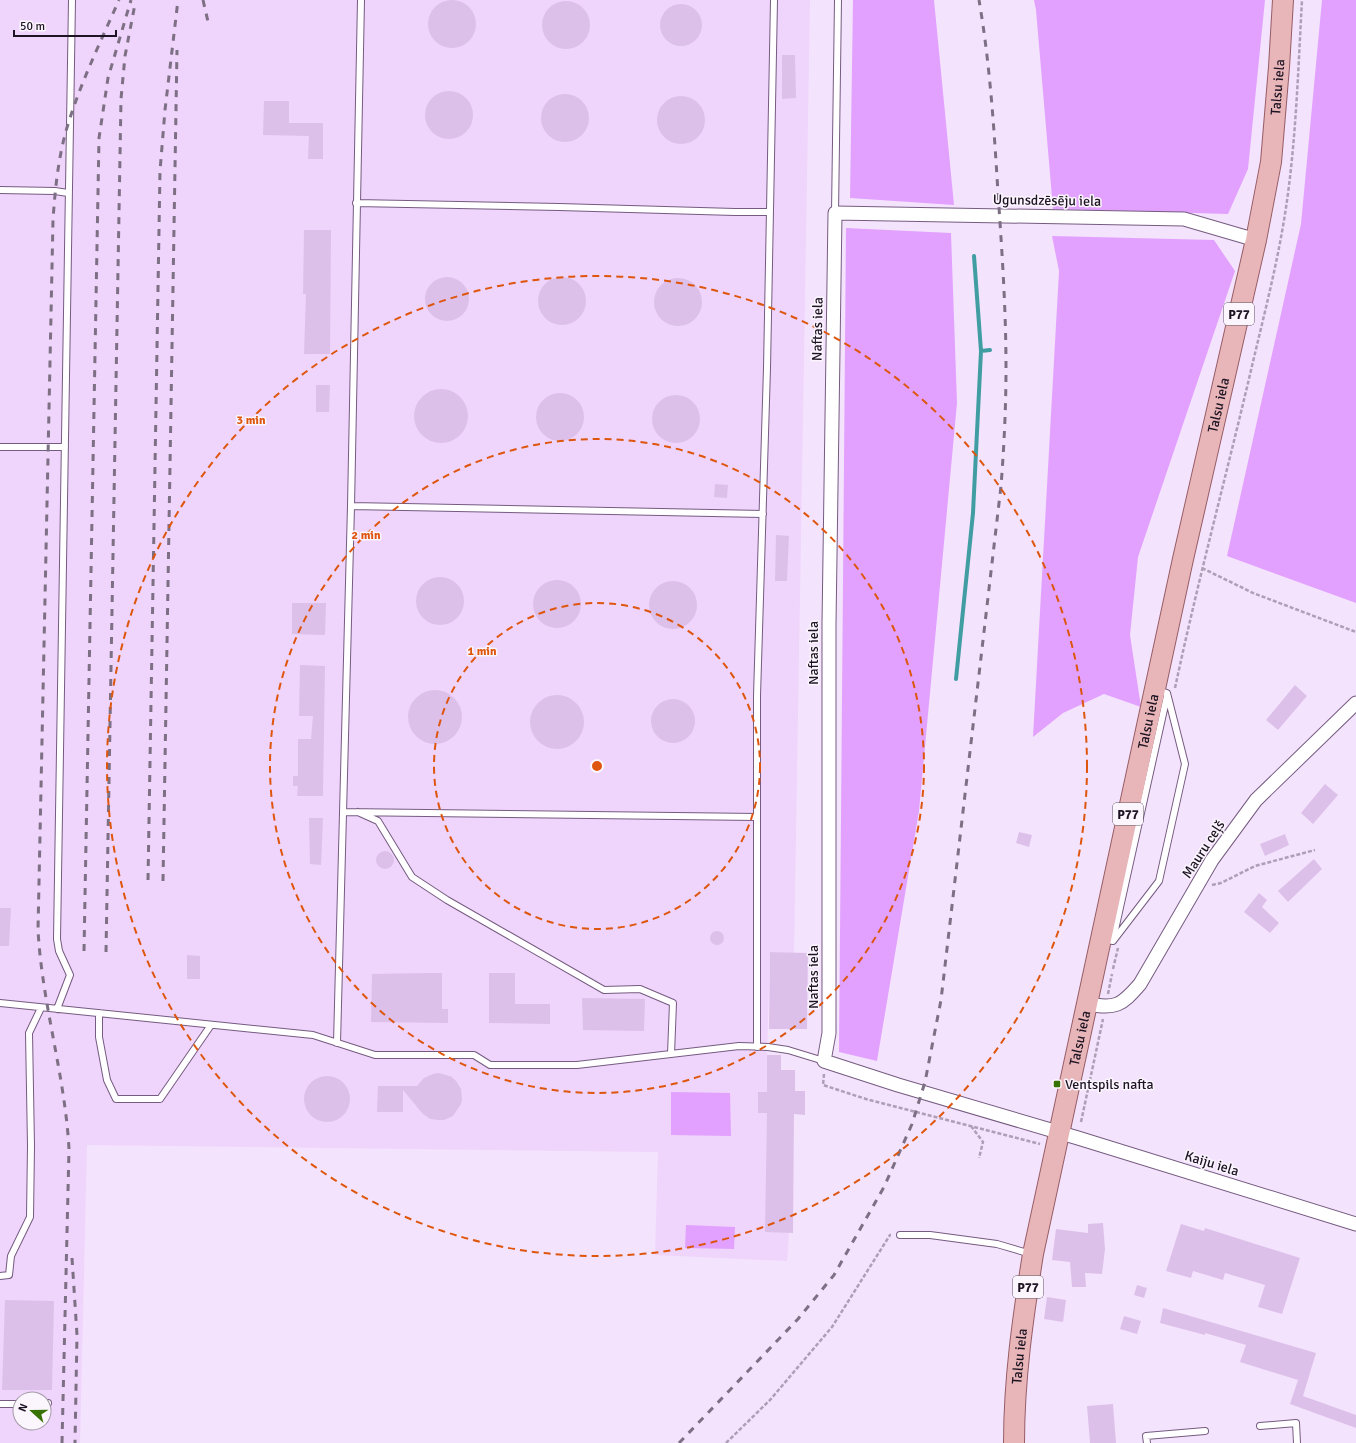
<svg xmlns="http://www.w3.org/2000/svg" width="1356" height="1443" viewBox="0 0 1356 1443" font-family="Signika,sans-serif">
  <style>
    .built { fill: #efd4fb; fill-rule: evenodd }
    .green { fill: #e2a1fe }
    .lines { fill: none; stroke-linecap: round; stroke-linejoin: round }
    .stream { stroke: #409ea3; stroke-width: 4 }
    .building { fill: #ddc0ea }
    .lane-casing { stroke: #755b80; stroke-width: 8 }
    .street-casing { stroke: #755b80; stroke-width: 15 }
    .primary-casing { stroke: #975d66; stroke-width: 22 }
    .path { stroke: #ae9fb6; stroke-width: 2.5; stroke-dasharray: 4 2; stroke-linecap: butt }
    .lane { stroke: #fff; stroke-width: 6 }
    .street { stroke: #fff; stroke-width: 13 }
    .primary { stroke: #e8b6b9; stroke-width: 20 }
    .rail { stroke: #7d7084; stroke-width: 3; stroke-dasharray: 7 7; stroke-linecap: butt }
    .ring { fill: none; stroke: #de560d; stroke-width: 2; stroke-dasharray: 7 5 }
    .poi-dot { fill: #377101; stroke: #fbf5fe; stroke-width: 1.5 }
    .labels { text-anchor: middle; stroke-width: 3; stroke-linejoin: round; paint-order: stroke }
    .shield { fill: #fbf5fe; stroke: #605764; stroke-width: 1 }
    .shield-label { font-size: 13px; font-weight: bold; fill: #1d1322 }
    .street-label { font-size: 14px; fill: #1d1322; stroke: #fbf5fe }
    .poi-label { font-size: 14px; fill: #1d1322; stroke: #fbf5fe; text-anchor: start }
    .centre { fill: #de560d; stroke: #fbf5fe; stroke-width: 2 }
    .ring-label { font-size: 12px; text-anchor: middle; font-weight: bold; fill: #de560d; stroke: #fbf5fe; stroke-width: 3; stroke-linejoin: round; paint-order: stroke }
  </style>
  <rect width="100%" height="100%" fill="#f4e3fd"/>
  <path class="built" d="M0,0h810l-16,953 -24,-1 -3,103 22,178 -2,28 -132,-6 3,-103 -571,-7 -7,298h-80zM20,1399h24v24h-24z"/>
  <path class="green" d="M853,0h81l20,205 -104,-7z
    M1034,0h231l-17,169 -20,45 -175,-5 -17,-199z
    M1322,0h34v603l-129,-47 74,-332z
    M846,228l105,5 6,170 -38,408 -42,250 -38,-9z
    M1052,236l162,4 21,31 -97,286 -8,78 11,72 -37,-13 -41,19 -30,24 26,-466z
    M671,1092l59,1 1,43 -60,-1z
    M686,1225l49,2 -1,22 -49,-1z"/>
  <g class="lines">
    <path class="stream" d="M981,351l9,-1
      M956,679l17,-166 8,-162 -7,-95"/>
  </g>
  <path class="building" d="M428 24a24 24 0 1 1 48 0a24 24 0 1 1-48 0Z
    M542 25a24 24 0 1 1 48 0a24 24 0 1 1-48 0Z
    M660 25a21 21 0 1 1 42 0a21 21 0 1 1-42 0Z
    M782,55h13l1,43 -14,1z
    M425 115a24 24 0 1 1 48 0a24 24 0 1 1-48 0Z
    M541 118a24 24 0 1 1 48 0a24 24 0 1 1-48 0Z
    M657 120a24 24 0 1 1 48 0a24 24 0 1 1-48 0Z
    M264,101h25v22h34v36h-15l1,-23 -46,-1z
    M304,230h27l-1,124h-26l2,-60h-3z
    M425 299a22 22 0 1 1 44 0a22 22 0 1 1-44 0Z
    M538 301a24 24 0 1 1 48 0a24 24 0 1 1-48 0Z
    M654 302a24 24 0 1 1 48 0a24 24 0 1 1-48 0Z
    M316,385h14l-1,27h-13z
    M414 416a27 27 0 1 1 54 0a27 27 0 1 1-54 0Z
    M536 417a24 24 0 1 1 48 0a24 24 0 1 1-48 0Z
    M652 419a24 24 0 1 1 48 0a24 24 0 1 1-48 0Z
    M715,484l13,1 -1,13 -13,-1z
    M776,535l13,1 -2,45h-12z
    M416 601a24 24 0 1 1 48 0a24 24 0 1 1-48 0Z
    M533 604a24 24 0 1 1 48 0a24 24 0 1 1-48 0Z
    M649 605a24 24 0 1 1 48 0a24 24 0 1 1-48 0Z
    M292,603h34l-1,32 -33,-1z
    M300,665l25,1 -2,130h-26l1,-10h-5v-10h5v-37h13l2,-23h-14z
    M1295,685l12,11 -29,34 -12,-10z
    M408 717a27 27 0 1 1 54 0a27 27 0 1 1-54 0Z
    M530 722a27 27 0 1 1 54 0a27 27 0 1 1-54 0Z
    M651 721a22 22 0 1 1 44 0a22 22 0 1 1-44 0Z
    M1325,784l13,11 -25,29 -12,-11z
    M309,818h14l-2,47 -11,-1z
    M1019,832l13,3 -3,12 -13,-4z
    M1285,834l4,11 -24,11 -5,-12z
    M376 860a9 9 0 1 1 18 0a9 9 0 1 1-18 0Z
    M1314,859l8,10 -34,33 -10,-11z
    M1259,893l8,7 -5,7 17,16 -9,10 -26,-21z
    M0,908h11l-2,38h-9z
    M710 938a7 7 0 1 1 14 0a7 7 0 1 1-14 0Z
    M770,952l38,1 -1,76h-38z
    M187,955l13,1v23h-13z
    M428,973h14v36h6v14l-77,-1 1,-48z
    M489,973h26v31h35v20l-61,-1z
    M582,998l63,1 -1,32 -61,-1z
    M767,1055h14v15h14v21h10v24l-11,-1 -1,119 -28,-1 2,-119h-9v-21h9z
    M438,1073l5,1 9,3 4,4 5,8 1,10 -1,5 -8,12 -9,4h-5l-9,-1 -8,-6 -19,-23v22h-26l1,-26h39l7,-8 9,-4z
    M304 1099a23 23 0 1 1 46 0a23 23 0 1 1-46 0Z
    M1103,1223l2,26 -3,25 -17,-1 1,14h-14l-2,-25 -18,-2 4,-31 32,4v-9z
    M1181,1224l23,7 1,-3 95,30 -18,56 -24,-7 7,-22 -40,-12 -2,7 -30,-9 -2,7 -25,-7z
    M1137,1285l10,3 -3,10 -10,-3z
    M1047,1297l19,3 -3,22 -19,-3z
    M5,1300l49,1 -2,89h-50z
    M1163,1308l153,45 -13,43 53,19v13l-66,-24 8,-24 -58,-18 6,-17 -41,-12v2l-45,-12z
    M1124,1316l17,5 -4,13 -17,-5z
    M1113,1404l3,39h-26l-3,-37z"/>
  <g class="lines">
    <defs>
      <path id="lane" d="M0,190l55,1 13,2
        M356,203l203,4 176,5h35
        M835,213l3,-213
        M0,447h65
        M351,506l412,8
        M343,812l414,5
        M358,812l20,9 34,56 35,23 157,90 36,-1 33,14 -2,51
        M1105,939l8,2 46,-60 26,-117 -18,-71 -10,-3
        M1113,939l54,-243
        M0,1003l313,32 62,20h99l16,10h87l162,-19 29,1 20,3 36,11
        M57,1009l13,-34 -11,-24 -2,-12 15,-939
        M99,1013v24l8,43 9,19h44l51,-74
        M337,1043l14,-537 10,-506
        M757,1047v-351l10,-328 7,-368
        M900,1235h30l67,9 34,10
        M0,1276l9,-1 2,-19 19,-39 1,-71 -2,-113 12,-25
        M44,1403h4
        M0,1404h20
        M1260,1426l36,-3 1,20
        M1147,1443l-1,-7 59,-5"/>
      <path id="street" d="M1256,240l-72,-21 -349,-6 -6,411v409l-5,28 74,24 180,53 278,86
        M1087,1004c29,5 34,2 53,-20l72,-124 44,-60 100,-97"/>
      <g id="primary">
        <path id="s1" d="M1014,1443c0,-64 9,-126 19,-189l150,-695 73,-319 15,-78 8,-95 4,-67"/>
      </g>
    </defs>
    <use href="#lane" class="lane-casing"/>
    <use href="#street" class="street-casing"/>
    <use href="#primary" class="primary-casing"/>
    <path class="path" d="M1202,568l51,25 103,39
      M1175,688c23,-108 52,-215 77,-322 12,-51 25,-101 33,-152 11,-70 13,-143 17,-214
      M1212,885l9,-2 34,-17 60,-16
      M1113,969l5,-21
      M1108,994l4,-20
      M824,1074l-1,11 43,14 174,45
      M1081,1122l22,-103
      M971,1126l12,16 -4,16
      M726,1443l44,-43 62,-73 58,-92h1"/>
    <use href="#lane" class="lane"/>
    <use href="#street" class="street"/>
    <use href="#primary" class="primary"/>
    <path class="rail" d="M203,0l6,26
      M148,880l12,-709 5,-61 13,-110
      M163,881l14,-831
      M84,951l15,-813 9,-60 23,-78
      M106,952l15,-853 4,-43 10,-52
      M72,1258l5,77 -2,108
      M62,1443l7,-294c-4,-74 -27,-145 -31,-219l15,-710c2,-30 5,-60 13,-89 13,-45 34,-88 53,-131
      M679,1443l119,-124 36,-44 50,-88 28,-63 13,-42 16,-82 60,-514c3,-39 5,-78 5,-118 0,-58 -4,-117 -8,-175 -4,-65 -8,-129 -19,-193"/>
  </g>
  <g class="ring">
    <circle cx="597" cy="766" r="163"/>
    <circle cx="597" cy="766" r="327"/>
    <circle cx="597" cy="766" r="490"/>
  </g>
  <rect class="poi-dot" x="1053" y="1080" width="8" height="8" rx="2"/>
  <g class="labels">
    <g class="shield">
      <rect x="1224" y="303" width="30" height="22" rx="3"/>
      <rect x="1113" y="803" width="30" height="22" rx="3"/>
      <rect x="1013" y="1276" width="30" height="22" rx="3"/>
    </g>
    <g class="shield-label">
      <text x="1239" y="319">P77</text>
      <text x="1128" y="819">P77</text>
      <text x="1028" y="1292">P77</text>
    </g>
    <g class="street-label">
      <text dy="5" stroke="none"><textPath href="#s1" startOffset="1383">Talsu iela</textPath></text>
      <text transform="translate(1047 200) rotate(1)" y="5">Ugunsdzēsēju iela</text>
      <text transform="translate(817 329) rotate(-89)" y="5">Naftas iela</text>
      <text dy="5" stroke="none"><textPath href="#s1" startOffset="1059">Talsu iela</textPath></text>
      <text transform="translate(813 653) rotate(-90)" y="5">Naftas iela</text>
      <text dy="5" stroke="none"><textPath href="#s1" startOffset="735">Talsu iela</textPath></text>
      <text transform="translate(1203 849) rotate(-57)" y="5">Mauru ceļš</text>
      <text transform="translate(813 977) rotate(-90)" y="5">Naftas iela</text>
      <text dy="5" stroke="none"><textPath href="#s1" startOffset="411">Talsu iela</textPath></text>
      <text transform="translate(1212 1163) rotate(17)" y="5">Kaiju iela</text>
      <text dy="5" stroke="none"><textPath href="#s1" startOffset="87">Talsu iela</textPath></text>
    </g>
    <g class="poi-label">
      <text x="1065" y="1089">Ventspils nafta</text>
    </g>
  </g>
  <circle cx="597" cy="766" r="6" class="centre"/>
  <g class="ring-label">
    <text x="251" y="424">3 min</text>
    <text x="366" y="539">2 min</text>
    <text x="482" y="655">1 min</text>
  </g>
  <g transform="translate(32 1411) rotate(291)"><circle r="19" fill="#fbf5fe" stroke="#a29ba6"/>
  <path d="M0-3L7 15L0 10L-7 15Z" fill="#377101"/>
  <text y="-6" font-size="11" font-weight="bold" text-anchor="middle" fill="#1d1322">N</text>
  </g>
  <path d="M14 30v6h102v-6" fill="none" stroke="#1d1322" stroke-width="2"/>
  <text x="20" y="30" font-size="12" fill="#1d1322" stroke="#fbf5fe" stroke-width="3" paint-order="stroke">50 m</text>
</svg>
